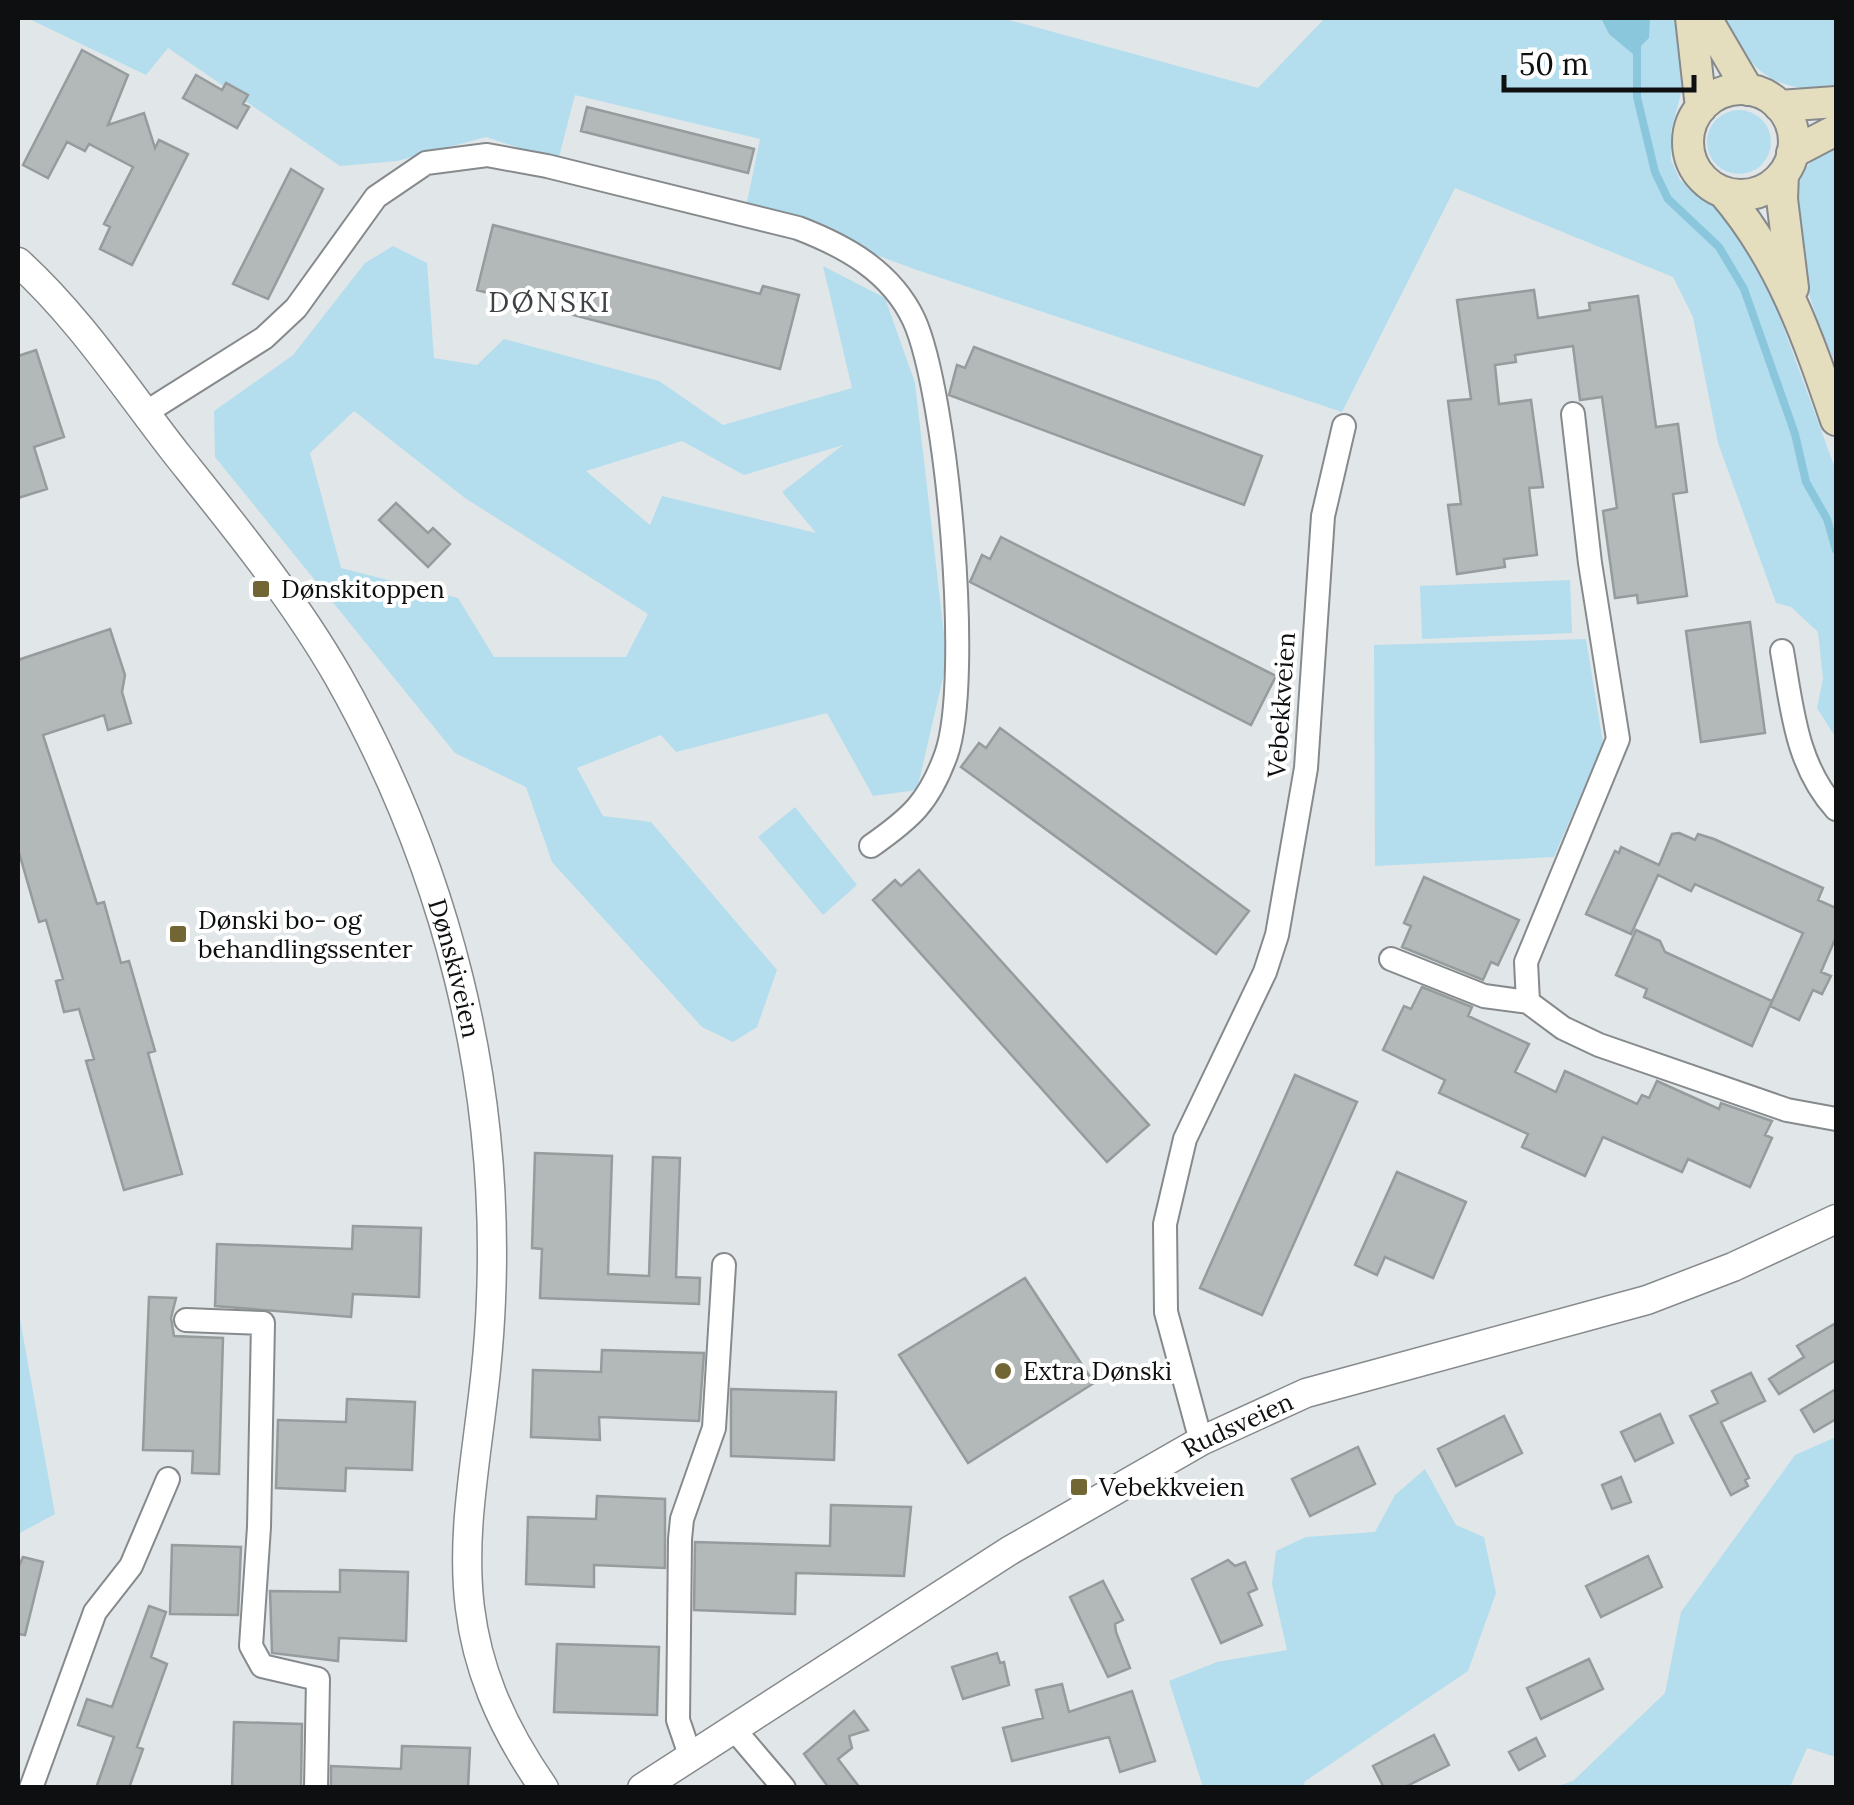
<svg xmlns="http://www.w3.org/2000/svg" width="1854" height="1805" viewBox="0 0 1854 1805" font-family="Lora,serif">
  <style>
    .green { fill: #b4deee; fill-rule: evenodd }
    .water { fill: #8ac7dd }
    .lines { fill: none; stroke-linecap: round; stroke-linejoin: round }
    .stream { stroke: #8ac7dd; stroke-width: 8 }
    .building { fill: #b3b8b9; stroke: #969b9d; stroke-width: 2.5 }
    .minor-casing { stroke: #868a8c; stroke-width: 26 }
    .tertiary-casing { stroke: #868a8c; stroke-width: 31 }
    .secondary-casing { stroke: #868a8c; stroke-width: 34 }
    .minor { stroke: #fff; stroke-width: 22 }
    .tertiary { stroke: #fff; stroke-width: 28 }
    .secondary { stroke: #e4debf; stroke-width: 30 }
    .poi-dot { fill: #726734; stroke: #fff; stroke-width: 4 }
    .labels { text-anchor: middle; stroke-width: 8; stroke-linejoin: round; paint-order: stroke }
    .poi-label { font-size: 25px; fill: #0d0f10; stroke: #fff; text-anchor: start }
    .street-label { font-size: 25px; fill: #0d0f10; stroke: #fff }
    .neighbourhood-label { font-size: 28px; letter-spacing: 2.5px; fill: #3e4244; stroke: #fff }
  </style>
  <rect width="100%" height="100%" fill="#e1e6e8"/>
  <path class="green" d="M27,18h975l256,70 67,-70h352l7,37 -1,31 -12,45v29l9,20 33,26 45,52 78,213v267l-19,-30 6,-29 -5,-47 -27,-25 -15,-4 -58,-160 -25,-126 -20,-40 -218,-89 -113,224 -428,-143 -168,-62 14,-68 -185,-44 -17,66 -72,-24 -89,24 -57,5 -172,-118 -22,27z
    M1721,18h115v72c-65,1 -83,-17 -115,-72z
    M1707 142a32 32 0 1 1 64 0a32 32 0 1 1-64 0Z
    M1836,144v221c-23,-54 -80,-189 0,-221z
    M393,246l34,17 7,95 43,7 27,-26 155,42 64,44 129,-37 -29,-122 62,32 30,85 32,277 -30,130 -44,6 -46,-83 -151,39 -15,-17 -84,33 26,48 48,6 126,148 -20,57 -24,15 -31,-15 -150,-165 -26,-75 -71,-34 -240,-296 -1,-46 79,-56 72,-92zM354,411l111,87 183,116 -22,43h-132l-36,-59 -117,-30 -31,-115zM682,441l62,34 99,-30 -61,47 34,41 -154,-37 -12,29 -64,-54z
    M1570,580l2,53 -150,6 -2,-53z
    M1586,639l17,104 -49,114 -179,9 -1,-221z
    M795,807l62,78 -34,30 -65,-78z
    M18,1308l37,206 -37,20z
    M1836,1437v320l-29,-9 -17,39h-235l18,-6 92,-88 16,-81 114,-157z
    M1425,1469l31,56 28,12 12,56 -28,78 -164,111 1,5h-102l-34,-106 48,-19 70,-12 -15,-66 4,-33 30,-14 69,-5 20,-37z"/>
  <path class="water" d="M1601,18h49l-1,20 -16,16 -24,-20z"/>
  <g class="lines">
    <path class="stream" d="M1637,41v56l18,75 13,27 51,48 25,42 51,145 11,48 21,37 9,31"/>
  </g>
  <path class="building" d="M82,50l46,25 -20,50 36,-12 11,35 4,-8 29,14 -56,111 -32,-16 10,-22 -6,-3 29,-57 -44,-23 -4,7 -18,-9 -19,36 -25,-13z
    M196,75l26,15 4,-7 22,12 -5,9 6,3 -12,21 -54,-30z
    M587,107l167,42 -6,24 -167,-42z
    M291,169l32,20 -55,110 -35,-15z
    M493,225l267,69 3,-8 36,9 -19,74 -303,-79z
    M1534,290l4,28 52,-8 -1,-7 49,-7 18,131 22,-3 9,68 -14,2 14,102 -49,7 -1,-8 -22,3 -12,-87 14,-3 -15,-111 -22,3 -7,-54 -58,9 1,7 -21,3 4,39 32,-4 12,87 -14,1 8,67 -33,4 1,8 -48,7 -9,-69 13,-1 -13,-103 23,-2 -14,-99z
    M974,347l288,109 -18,49 -295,-110 8,-30 8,3z
    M36,350l28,87 -30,10 13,42 -29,9v-142z
    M396,503l32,30 5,-5 17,16 -22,23 -49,-47z
    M1001,537l275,139 -25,49 -281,-143 12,-27 8,4z
    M1750,622l15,111 -64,9 -15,-111z
    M110,629l15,46 -3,17 9,31 -23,7 -4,-15 -61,20 54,169 7,-2 17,61 8,-2 26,90 -7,2 34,121 -58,16 -38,-129 8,-2 -15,-50 -15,3 -8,-31 7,-2 -17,-59 -7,2 -21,-73v-189z
    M1000,728l249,183 -33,43 -255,-187 18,-24 7,5z
    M1679,833l16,7 3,-6 16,5 109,49 -5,12 18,8v29l-15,35 10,4 -9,18 -9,-4 -14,30 -29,-14 33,-73 -108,-49 -4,7 -33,-16 -27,59 -45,-20 29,-63 4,2 2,-6 38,18 13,-31z
    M919,870l230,255 -42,37 -234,-262 22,-20 6,6z
    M1424,877l95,43 -21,45 -7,-3 -8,18 -81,-33 9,-21 -7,-3z
    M1636,930l24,11 5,11 107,49 -20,45 -108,-49 3,-8 -31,-14z
    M1422,987l50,20 -4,9 61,28 -14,28 41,20 9,-21 72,33 5,-9 7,3 8,-17 62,28 2,-6 51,18 -7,14 7,3 -22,49 -62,-28 -6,13 -79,-35 -18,39 -63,-29 6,-13 -89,-41 6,-13 -62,-30 21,-44 7,3z
    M1295,1075l62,27 -95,213 -62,-27z
    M535,1153l77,3 -4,118 41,2 4,-119 27,1 -4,119 24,1 -1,26 -159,-6 2,-49 -10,-1z
    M1397,1172l69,30 -33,76 -48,-21 -8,18 -22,-10z
    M353,1226l68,2 -2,69 -66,-3 -2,23 -136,-11 2,-62 135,5z
    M1025,1278l69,105 -126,80 -69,-108z
    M149,1297l27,1 -5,20 3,18 49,2 -4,136 -27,-1 1,-22 -50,-1z
    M1836,1323v37l-57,34 -10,-15 35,-22 -7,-11z
    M602,1350l102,3 -5,68 -100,-4 1,23 -69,-3 2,-67 68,2z
    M1751,1373l14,28 -44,21 28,56 -4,2 3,6 -17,9 -41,-79 28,-13 -6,-12z
    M731,1389l105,3 -2,68 -103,-4z
    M1836,1389v30l-22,13 -13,-22z
    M347,1399l68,3 -3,68 -66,-2 -1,23 -69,-3 2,-68 68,2z
    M1660,1414l13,29 -38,18 -14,-29z
    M1504,1416l18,37 -66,33 -18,-37z
    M1358,1447l17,37 -65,32 -18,-37z
    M1621,1477l10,25 -19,7 -10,-24z
    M597,1496l68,3v69l-71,-3v22l-68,-3 2,-67 68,2z
    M831,1505l80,2 -7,69 -108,-3 -1,41 -101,-4 1,-68 135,4z
    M172,1545l69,2 -3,68 -68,-1z
    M1648,1556l14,31 -61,30 -15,-31z
    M23,1557l20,5 -18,73 -7,-1v-66z
    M1228,1560l7,6 10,-4 12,27 -9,4 14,32 -41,18 -29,-64z
    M340,1570l68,2 -2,69 -67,-3 -1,23 -66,-8 -2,-62 70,1z
    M1103,1581l20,39 -8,4 1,8 14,36 -22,9 -38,-80z
    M149,1606l17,6 -15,45 16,7 -30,83 6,2 -14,39h-33l18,-51 -36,-12 9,-26 25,8z
    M557,1644l102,3 -2,68 -103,-3z
    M997,1653l3,10 4,-1 5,23 -46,14 -11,-32z
    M1589,1659l14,30 -62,30 -14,-31z
    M1062,1684l7,28 63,-21 23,70 -35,11 -11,-35 -97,24 -9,-33 40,-10 -7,-28z
    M854,1711l14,19 -19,6 3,12 -14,11 22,29h-31l-25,-34z
    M234,1722l68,2 -1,64h-69z
    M1434,1735l15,30 -46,23h-19l-11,-22z
    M1536,1738l9,18 -26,14 -10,-18z
    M402,1746l68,2 -2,40h-137v-22l70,3z"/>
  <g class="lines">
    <defs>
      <path id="minor" d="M145,413l119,-75 32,-30 80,-111 50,-34 61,-8 60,11 251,62c47,18 93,43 116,92 33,73 59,360 32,435 -17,47 -35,63 -75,91
        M1782,651c10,57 14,114 54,158
        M1391,959l93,37 44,6 35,26 36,17 188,65 49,9
        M1528,1002l-2,-40 92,-223 -28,-176 -17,-149
        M186,1320l77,3 -4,204 -8,119 11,20 56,13 -2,109
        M1201,1441l-35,-129 -1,-88 20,-85 80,-167 12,-37 29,-167 17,-252 21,-90
        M733,1728l51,60
        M690,1755l-12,-35 2,-181 2,-20 32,-91 10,-163
        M31,1788l64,-176 36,-46 37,-87"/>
      <g id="tertiary">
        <path id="s1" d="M18,262c62,56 109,129 161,195 56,70 114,141 159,219 108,191 162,404 153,623 -7,196 -74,307 53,489"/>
        <path id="s2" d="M642,1788l367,-237 192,-110 105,-48 341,-93 86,-33 103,-48"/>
      </g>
      <path id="secondary" d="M1691,18l10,90
        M1706,18l42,72
        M1688 142a53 53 0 1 1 106 0a53 53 0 1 1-106 0Z
        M1779,106l57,-4
        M1792,153l44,-23
        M1783,174l-1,25 11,89
        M1723,192c58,67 85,146 113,228"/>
    </defs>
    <use href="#minor" class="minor-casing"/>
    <use href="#tertiary" class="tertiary-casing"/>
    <use href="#secondary" class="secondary-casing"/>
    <use href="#minor" class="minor"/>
    <use href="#tertiary" class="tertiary"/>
    <use href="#secondary" class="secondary"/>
  </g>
  <g class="poi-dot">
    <rect x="251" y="579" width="20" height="20" rx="5"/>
    <rect x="168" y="924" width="20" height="20" rx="5"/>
    <circle cx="1003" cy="1371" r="10"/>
    <rect x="1069" y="1477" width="20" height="20" rx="5"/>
  </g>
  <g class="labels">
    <g class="poi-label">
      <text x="281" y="598">Dønskitoppen</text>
      <text x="198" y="929">Dønski bo- og<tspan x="198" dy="29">behandlingssenter</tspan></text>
      <text x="1023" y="1380">Extra Dønski</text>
      <text x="1099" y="1496">Vebekkveien</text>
    </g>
    <g class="street-label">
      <text transform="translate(1281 705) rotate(-86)" y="9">Vebekkveien</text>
      <text dy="9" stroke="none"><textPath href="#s1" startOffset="840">Dønskiveien</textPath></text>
      <text dy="9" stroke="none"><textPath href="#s2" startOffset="698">Rudsveien</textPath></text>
    </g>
    <g class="neighbourhood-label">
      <text x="550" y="312">DØNSKI</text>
    </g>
  </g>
  <rect width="1854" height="1805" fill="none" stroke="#0d0f10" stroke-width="40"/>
  <path d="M1504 75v15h190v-15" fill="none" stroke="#0d0f10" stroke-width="5"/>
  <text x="1519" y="75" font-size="30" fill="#0d0f10" stroke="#ffffff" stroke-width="8" paint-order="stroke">50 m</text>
</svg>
